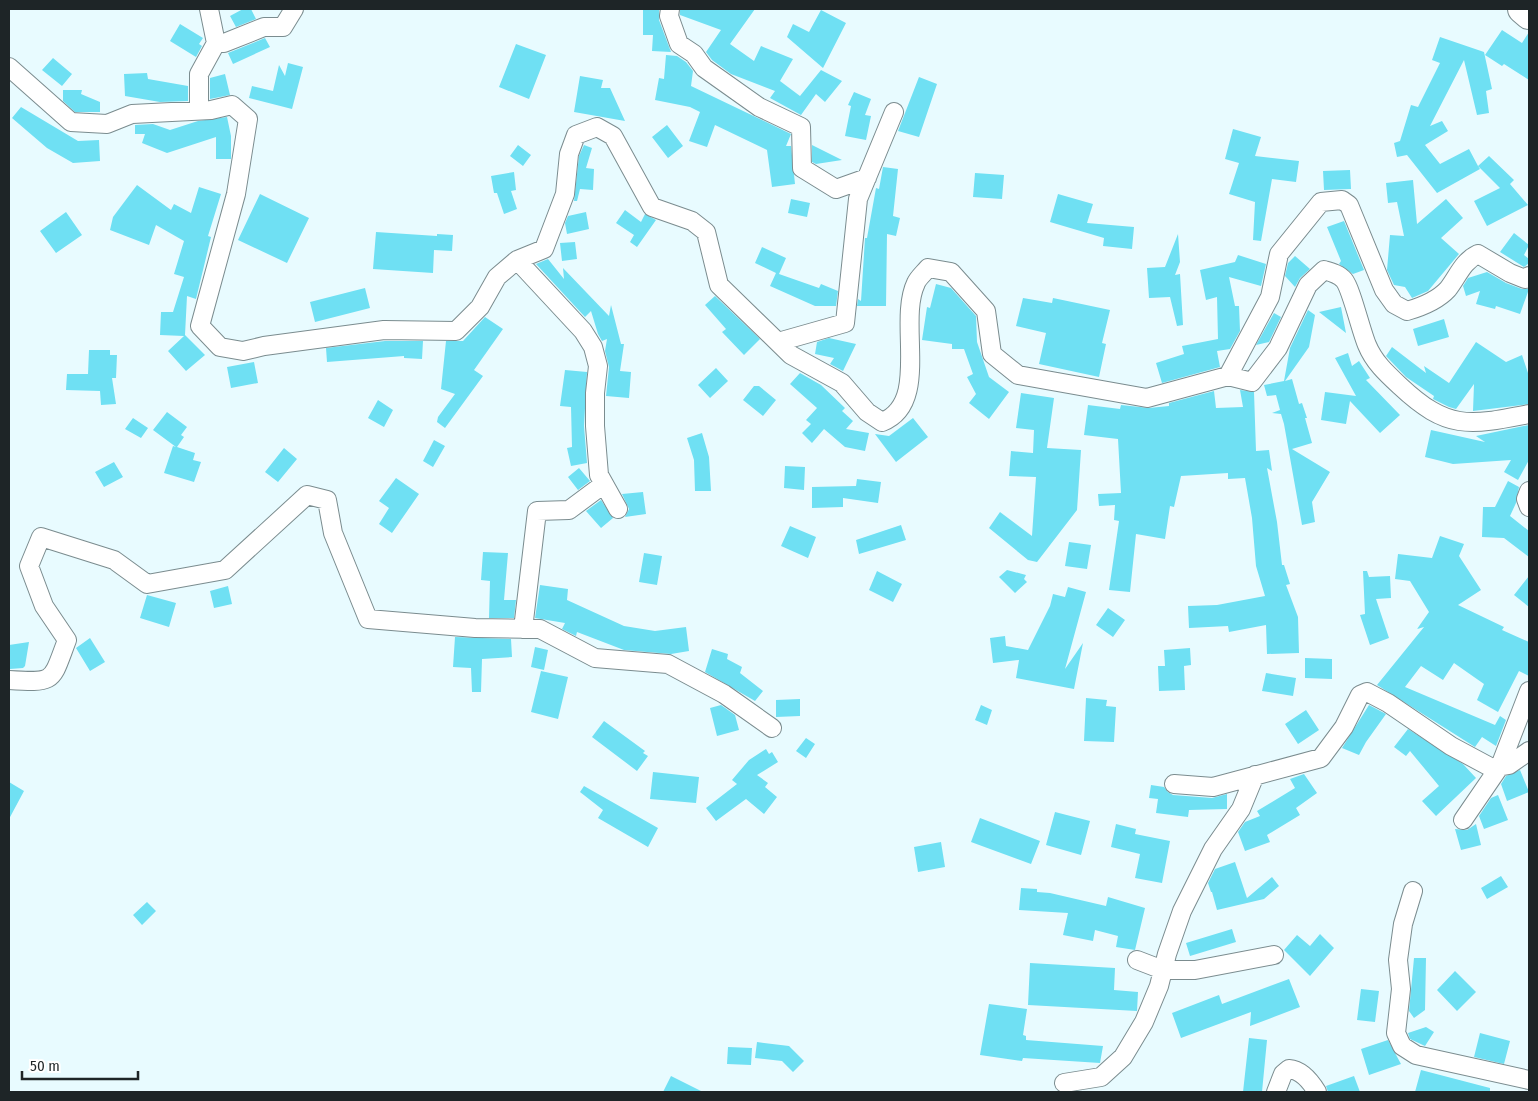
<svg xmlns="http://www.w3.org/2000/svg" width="1538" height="1101" viewBox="0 0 1538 1101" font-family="'Fira Sans Condensed',sans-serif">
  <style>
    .building { fill: #6fe0f3 }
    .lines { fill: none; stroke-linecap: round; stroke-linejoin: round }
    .street-casing { stroke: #7b8c8f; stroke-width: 20 }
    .primary-casing { stroke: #7b8c8f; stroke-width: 30 }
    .street { stroke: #fff; stroke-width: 18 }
    .primary { stroke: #fff; stroke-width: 28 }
  </style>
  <rect width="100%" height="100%" fill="#e8fbff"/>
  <path class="building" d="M243,9h8l5,10 -20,8 -6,-11z
    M643,9h16v11l12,32 -19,-1 1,-16h-10z
    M680,9h75l-25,35 24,17 7,-15 32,13 -13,22 20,15 21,-26 21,11 -17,21 -9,-8 -15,21 -31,-17 5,-7 -44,-17 -19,-14 -6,-8 15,-22 -41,-15z
    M821,10l25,13 -23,45 -36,-31 6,-13 16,8z
    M180,24l23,14 -4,6 3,2 -6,11 -26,-16z
    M1502,30l20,13 7,-11v48l-25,-16 -2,2 -17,-11z
    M1440,37l44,15 8,37 -6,2 3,22 -12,2 -13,-55 -34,66 12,-5 6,10 -23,14 15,19 29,-15 9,17 11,-10 25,24 -4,4 18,21 -41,21 -13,-25 26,-13 -22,-22 2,3 -43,24 -30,-38 -10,2 -3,-14 6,-2 11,-36 7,2 22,-44 -8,-3z
    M265,38l5,9 -37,17 -5,-11z
    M516,44l30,11 -17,44 -30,-12z
    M666,55l11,1 9,6 7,9 -2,15 100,48 -5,12h5l4,38 -23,3 -5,-37 -52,-25 -8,22 -18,-6 11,-29 -10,-5 -35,-7 4,-22 5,1z
    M53,58l19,16 -10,12 -20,-16z
    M288,63l15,4 -11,42 -43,-11 3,-12 21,5 6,-26 6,11z
    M147,73l1,6 40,7v15l-28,1 -35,-6 -1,-22z
    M225,74l5,21 -20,4v-21z
    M580,76l23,4 -2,8h9l15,33 -51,-9z
    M919,77l18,7 -18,53 -21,-6z
    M63,90h19l-1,4 19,8v10h-25l-12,-11z
    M854,92l17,7 -6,16 6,1 -5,24 -21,-4 6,-30 -3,-1z
    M21,107l57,34 21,-1 1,21 -27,2 -26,-15 -35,-30z
    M227,117l4,19v23h-15v-22l-49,16 -25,-10 3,-9h-10v-9l18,-1 17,6 28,-9z
    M667,125l16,21 -15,12 -16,-21z
    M1233,129l28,8 -6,19 44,5 -3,21 -24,-3 -11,62 -8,-1 2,-38 -26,-8 10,-31 -14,-4z
    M518,145l13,10 -8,11 -13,-10z
    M584,145l8,3 -6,20 8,1 -1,21 -13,-1 -3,12h-3l5,-45z
    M812,145l30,15 -26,4 -4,-2z
    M883,167l15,2 -5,47 7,2 -4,18 -9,-2 -1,72h-29l1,-7 3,2 4,-63h2l9,-50 3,1z
    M1350,170l1,19 -27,1 -1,-19z
    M514,172l2,18 -5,1 6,18 -13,5 -7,-21h-3l-3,-17z
    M975,173l29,2 -2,24 -29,-2z
    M1413,180l4,44 29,-25 17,19 -22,20 18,16 -31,37 -16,7 -7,-11 -11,-2 -7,-15 3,-35 14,1 -7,-34 -9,1 -2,-20z
    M137,185l34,25 3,-6 17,9 8,-26 22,7 -13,42 3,1 -15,62 -9,-3 -2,39 20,20 -19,16 -18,-20 16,-15 -24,-1 1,-23h12l11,-35 -10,-3 10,-33 -28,-16 -7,20 -39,-15 3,-13z
    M260,194l49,24 -22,45 -49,-23z
    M1058,194l35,10 -6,19 47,4 -2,22 -29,-3 1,-8 -54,-16z
    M791,199l19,4 -3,14 -19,-4z
    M625,210l16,12 4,-8 11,6 -19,27 -7,-5 4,-7 -18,-12z
    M66,212l16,23 -26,18 -16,-22z
    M586,212l3,17 -22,5 -2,-11 3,-7z
    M1344,221l20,49 -11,4 -14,-10 2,-3 -14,-34z
    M376,232l61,4v-2l16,1 -1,16 -18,-1 -1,23 -60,-4z
    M1514,233l15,12 -5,10 5,4v4l-5,4 -24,-15z
    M1178,234l2,28 -5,13 5,-1 3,51 -6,1 -7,-29 -21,1 -2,-30 18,-1z
    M575,242l2,17 -15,2 -2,-18z
    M762,247l24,11 -7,16 40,14 2,-4 17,7 -2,15h-21l-45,-20 6,-13 -21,-10z
    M1238,255l28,9 -5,22 -32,-9 6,29h4l1,25 -10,18 -13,2 3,16 -58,16 -6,-20 28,-9 -2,-8 36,-7 -1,-42 -11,3 -6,-30 35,-8z
    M1295,256l15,13 -10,9 -5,9 -10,-11 3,-13z
    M548,259l16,20 -1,-11 46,48 2,-11 10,39h3l-4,27 11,1 -2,26 -23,-2 3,-29 -4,-16 2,-12 -5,2 -4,-7 -7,-23 -6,6 -49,-53z
    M1487,272l19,11 16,6h7l-9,25 -24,-8 -1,3 -19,-5 4,-13 -14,5 -3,-10 5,-8z
    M936,284l15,4 25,28 1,26 12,35 20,15 -20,27 -20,-16 7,-9 -9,-17 6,-3 -9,-25h-12v-5l-30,-4 5,-33 3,1z
    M365,288l5,20 -55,14 -5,-20z
    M715,296l45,43 -16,16 -22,-23 4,-3 -21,-24z
    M1023,298l29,5 1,-5 57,12 -8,33 4,1 -7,33 -60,-13 7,-31 -30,-7z
    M1341,307l5,26 -27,-21z
    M1308,310l7,5 -6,32 -24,34 7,-2 7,25 3,-1 5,15h-2l7,25 -20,6 38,23 -18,30 3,20 -13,3 -18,-101 -3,-10 -9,-1 8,-3 -4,-15 -9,1 -3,-11 20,-4 6,-33z
    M1274,313l7,4 -12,25 -13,3z
    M485,317l18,12 -29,41 9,6 -38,52 -8,-6 1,-5 17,-23 -14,-5 5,-48h17z
    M1444,319l5,18 -31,9 -5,-17z
    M829,338l27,6 -13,27 -13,-7 4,-6 -19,-4 2,-12z
    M385,341h38l-1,18 -18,-1v-2l-77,6 -1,-14z
    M1476,342l30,20 16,-7 7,21v28l-56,7 1,-27 -18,25 -7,-2 -16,-8 1,-3 -28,-19 -20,-21 6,-9 34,26 -2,-7 25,17z
    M89,350h21v5h7l-1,23h-4l4,26 -15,1 -1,-14 -34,-1 1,-16h21z
    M1348,353l4,13 7,-5 11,17 -4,2 34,35 -20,18 -30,-32 -4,23 -25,-4 4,-28 31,4 -21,-38z
    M254,362l4,21 -27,5 -4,-21z
    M716,368l12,13 -18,17 -12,-13z
    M565,370l22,2 -3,54 3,37 -16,3 -4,-18 5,-1 -1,-40 -11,-1z
    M800,373l21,12 24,23 -3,3 11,10 -7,8 23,4 -4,18 -20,-4 -21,-18 -12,14 -10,-10 9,-9 -5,-4 11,-12 -27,-24z
    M754,386h5l17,14 -13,16 -20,-16z
    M1240,390l14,2 2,59 13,-1 3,21 -5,-3 10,54 5,43h2l6,19 -4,1 12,32 1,36 -32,1 -1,-29 -37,7 -1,-6 -39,2 -1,-22 29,-1 48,-9 -9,-30 -4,-48 -7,-40 -17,1v-6l-47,3 -7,31 -4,-1 -5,33 -29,-5 -6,58 -21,-2 10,-69 -5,-1 1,-15 -16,1 -1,-12 23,-1 -3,-54 -34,-4 4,-30 32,4 1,-4 28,3 20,-2v-3l45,-12 2,17 27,-1z
    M1021,393l33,5 -7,50 34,2 -4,60 -40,52 -9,-2 -39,-32 11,-16 32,24 4,-59 -27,-1 2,-25 22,2 1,-23 -18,-2z
    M378,400l15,10 -9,17 -16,-9z
    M167,412l20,15 -6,8 3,2 -7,10 18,6 -2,7 8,2 -7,20 -30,-9 9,-27 3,1 -23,-17z
    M133,418l15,10 -7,10 -16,-9z
    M913,418l15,19 -32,25 -21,-28 14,2z
    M1529,425v35l-11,20 -14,-8 7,-12 -58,4 -28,-7 6,-27 54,12 -9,-6z
    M702,433l7,24 2,34h-16l-1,-31 -7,-22z
    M434,440l11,6 -12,21 -10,-6z
    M284,448l13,11 -19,23 -13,-10z
    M114,462l9,15 -19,10 -9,-15z
    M785,466l20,1 -1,23 -20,-2z
    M579,468l11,13 -12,9 -10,-13z
    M396,478l23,16 -27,39 -13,-9 10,-16 -10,-7z
    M857,479l24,3 -3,21 -35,-5v9l-31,1v-21l44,-1z
    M1508,481l11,6 -3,16 -6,13 19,15v26l-25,-19 -22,-1 1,-30h12z
    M643,492l3,22 -21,3 4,-8 -7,-15z
    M601,500l12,18 -12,10 -15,-17z
    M901,525l5,15 -47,14 -3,-14z
    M790,526l26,11 -8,21 -27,-12z
    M1440,536l24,8 -5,12 22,34 -23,15 46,22 -2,3 27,12v34l-10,-5 -21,41 -21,-12 7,-16 -30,-21 -11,17 -22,-14 -16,21 90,38 5,-9 6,4 -10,26 -14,-9 -7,10 -98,-62 47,-58 -7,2 12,-17 -19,-31 -15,-2 3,-25 34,4z
    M1069,542l22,3 -4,24 -22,-3z
    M483,552l25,1 -4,47h12l-2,18h-25l1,-37 -9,-1z
    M644,553l18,3 -5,29 -18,-3z
    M1007,570l19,5 -2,4 3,3 -12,11 -16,-16z
    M877,571l25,13 -9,18 -24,-12z
    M1363,571h4l2,6 21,-1 1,22 -15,1 13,39 -19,7 -10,-30 5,-1z
    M1529,576v31l-15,-12z
    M540,585l28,4 -1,11 57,26 31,5 31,-4 3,24 -18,3 -47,-4 -47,-18 -1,4 -14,-7 3,-6 -30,-5z
    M228,586l4,18 -18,4 -4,-17z
    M1068,587l18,5 -21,77 18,-26 -9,46 -58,-11 3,-18 -26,3 -3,-25 15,-2 1,10 22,4 22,-44 3,-12 12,3z
    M147,595l29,8 -7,24 -29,-9z
    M1108,608l17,12 -12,17 -17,-12z
    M455,637l56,2 1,18 -30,2 -1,33h-9l-1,-24 -18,-1z
    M90,638l15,24 -15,9 -14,-23z
    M29,642l-4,24 -2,2 -13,1 -1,-24z
    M535,647l13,3 -4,20 -13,-3z
    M1190,648l1,17 -7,1 1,24 -26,1 -1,-25h7l-1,-16z
    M712,649l16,5 -1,5 15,8 -2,6 23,18 -8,10 -50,-29z
    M1305,658l27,1v20l-27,-1z
    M541,671l27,6 -10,42 -27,-7z
    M1266,673l30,5 -3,18 -31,-5z
    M1086,698l21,2 -1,6 10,1 -2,35 -30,-1z
    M800,699v17l-24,1v-17z
    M721,705l14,10 4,15 -22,6 -7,-28z
    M981,705l11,5 -5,15 -12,-5z
    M1369,705l17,9 -20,28 -7,13 -17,-7z
    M1306,710l13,20 -21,14 -13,-20z
    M604,721l41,30 -2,2 5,3 -11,15 -45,-34z
    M1408,729l55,35 13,14 -40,38 -14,-15 17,-15 -29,-35 -4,5 -12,-9z
    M806,738l9,6 -9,14 -10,-7z
    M766,749l3,5 3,-2 6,10 -21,13 11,8 -3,4 12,10 -13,17 -18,-15 -30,22 -10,-13 31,-24 -5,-4 17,-20z
    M1520,770l9,22 -22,9 -6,-17 5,-8z
    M653,772l46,5 -3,26 -46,-4z
    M1304,774l13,19 -21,15 4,7 -33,20 3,7 -25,9 -7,-19 7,-10 15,-6 -3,-5 38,-23 -5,-9z
    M9,782l15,9 -15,28z
    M1151,785l13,2 4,5 5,3 39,3 15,-4v15l-38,1 -1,7 -32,-4 2,-14 -9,-1z
    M584,786l74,42 -10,19 -50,-29 5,-8 -23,-18z
    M1498,795l10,25 -24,9 -5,-13 12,-18z
    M1055,812l35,9 -9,34 -35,-10z
    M980,818l60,23 -9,23 -60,-22z
    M1116,824l20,5 -1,5 35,7 -8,42 -27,-5 5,-24 -29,-7z
    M1476,824l5,21 -20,5 -6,-21 12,1z
    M941,842l4,25 -27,5 -4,-25z
    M1235,862l12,36 25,-21 7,9 -15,13 -47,11 -5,-18h-1l-3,-9 7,-14z
    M1501,876l7,11 -21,12 -6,-11z
    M1021,888l16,1v3l13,1 56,13 2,-9 37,11 -10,42 -19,-3 2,-11 -23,-6 -2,11 -30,-6 5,-22 -49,-3z
    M147,902l9,9 -14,14 -9,-10z
    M1232,929l4,13 -46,14 -4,-13z
    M1320,934l14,14 -24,28 -26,-26 13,-15 13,11z
    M1414,958h12l-1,52 -11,8 -5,-7z
    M1030,963l85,5 -1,22 24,2 -1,19 -109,-6z
    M1455,971l21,21 -19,19 -20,-21z
    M1289,979l11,28 -50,19 1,-14 -70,26 -9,-25 47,-18 3,9z
    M1361,989l18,2 -4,31 -18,-2z
    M989,1004l38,5 -4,26 3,1v4l77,6 -3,17 -77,-5 -1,3 -42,-6z
    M1426,1027l8,5 -9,14 -15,-7 -2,-6z
    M1480,1033l30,8 -6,23 -30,-7z
    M1249,1038l18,2 -5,52h-19z
    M1388,1040l13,24 -32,11 -8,-26z
    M757,1042l32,4 15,15 -11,11 -11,-11 -27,-3z
    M728,1047l24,1 -1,17 -24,-1z
    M1421,1070l69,18v4h-75z
    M671,1076l32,16h-40z
    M1354,1076l6,16h-32l-2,-6z"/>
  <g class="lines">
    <defs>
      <path id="street" d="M670,9l-1,7 10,28 15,10 10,14 55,39 42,20 1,41 34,21 31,-11
        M216,43h8l40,-16h19l11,-18
        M9,67l62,55 36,2 25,-10 79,-4 21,-5 16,14 -12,75 -36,132 20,21 23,4 21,-5 120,-16 72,1 24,-24 17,-30 20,-17 27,-11 21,-55 4,-40 7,-19 21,-8 16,9 39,71 40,14 14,11 13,53 72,70 51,28 25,29 15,10c49,-19 15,-100 34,-139 2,-5 8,-10 12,-15l23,4 35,39 6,43 26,21 129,23 81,-22 24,6 26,-34 30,-63 16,-15c7,2 15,4 20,10 7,8 17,51 23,65 7,17 19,28 33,41 47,44 68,40 129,28
        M199,111v-37l17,-31 -7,-34
        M517,260l66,71 10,16 5,19 -3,27v33l4,49 19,34
        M778,342l67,-19 13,-124 36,-87
        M1228,376l42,-79 9,-43 42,-52 21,-2 7,5 35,85 10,14 13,7c14,-4 31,-11 41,-22 10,-13 15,-28 30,-35l32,19 15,6 4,-3
        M1529,491l-3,8 3,8
        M523,629l14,-118 32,-1 35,-26
        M9,680c47,3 42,2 58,-40l-23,-34 -15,-40 12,-29 73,23 33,24 78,-14 82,-75 20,5 6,33 35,86 107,9 65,1 55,29 73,6 56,30 48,34
        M1174,784l39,3 108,-29 23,-31 16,-32 7,-3 21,11 63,43 41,22 17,-3 20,-14
        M1463,820l37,-54 29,-75
        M1413,891l-10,33 -5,36 3,29 -5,44 6,13 14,9 113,25
        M1137,960l26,10h32l79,-15
        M1064,1083l37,-6 22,-20 21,-35 15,-36 8,-32 15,-43 31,-62 28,-40 14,-34
        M1276,1092l7,-18 6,-5c13,1 22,13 28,23"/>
      <path id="primary" d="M1522,9l7,6"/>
    </defs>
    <use href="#street" class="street-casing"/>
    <use href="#primary" class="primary-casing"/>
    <use href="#street" class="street"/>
    <use href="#primary" class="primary"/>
  </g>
  <rect width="1538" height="1101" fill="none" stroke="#1e2527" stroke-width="20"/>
  <path d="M22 1071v8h116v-8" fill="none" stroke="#1e2527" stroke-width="2.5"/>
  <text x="30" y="1071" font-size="15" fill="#1e2527" stroke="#ffffff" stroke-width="4" paint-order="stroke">50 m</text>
</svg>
